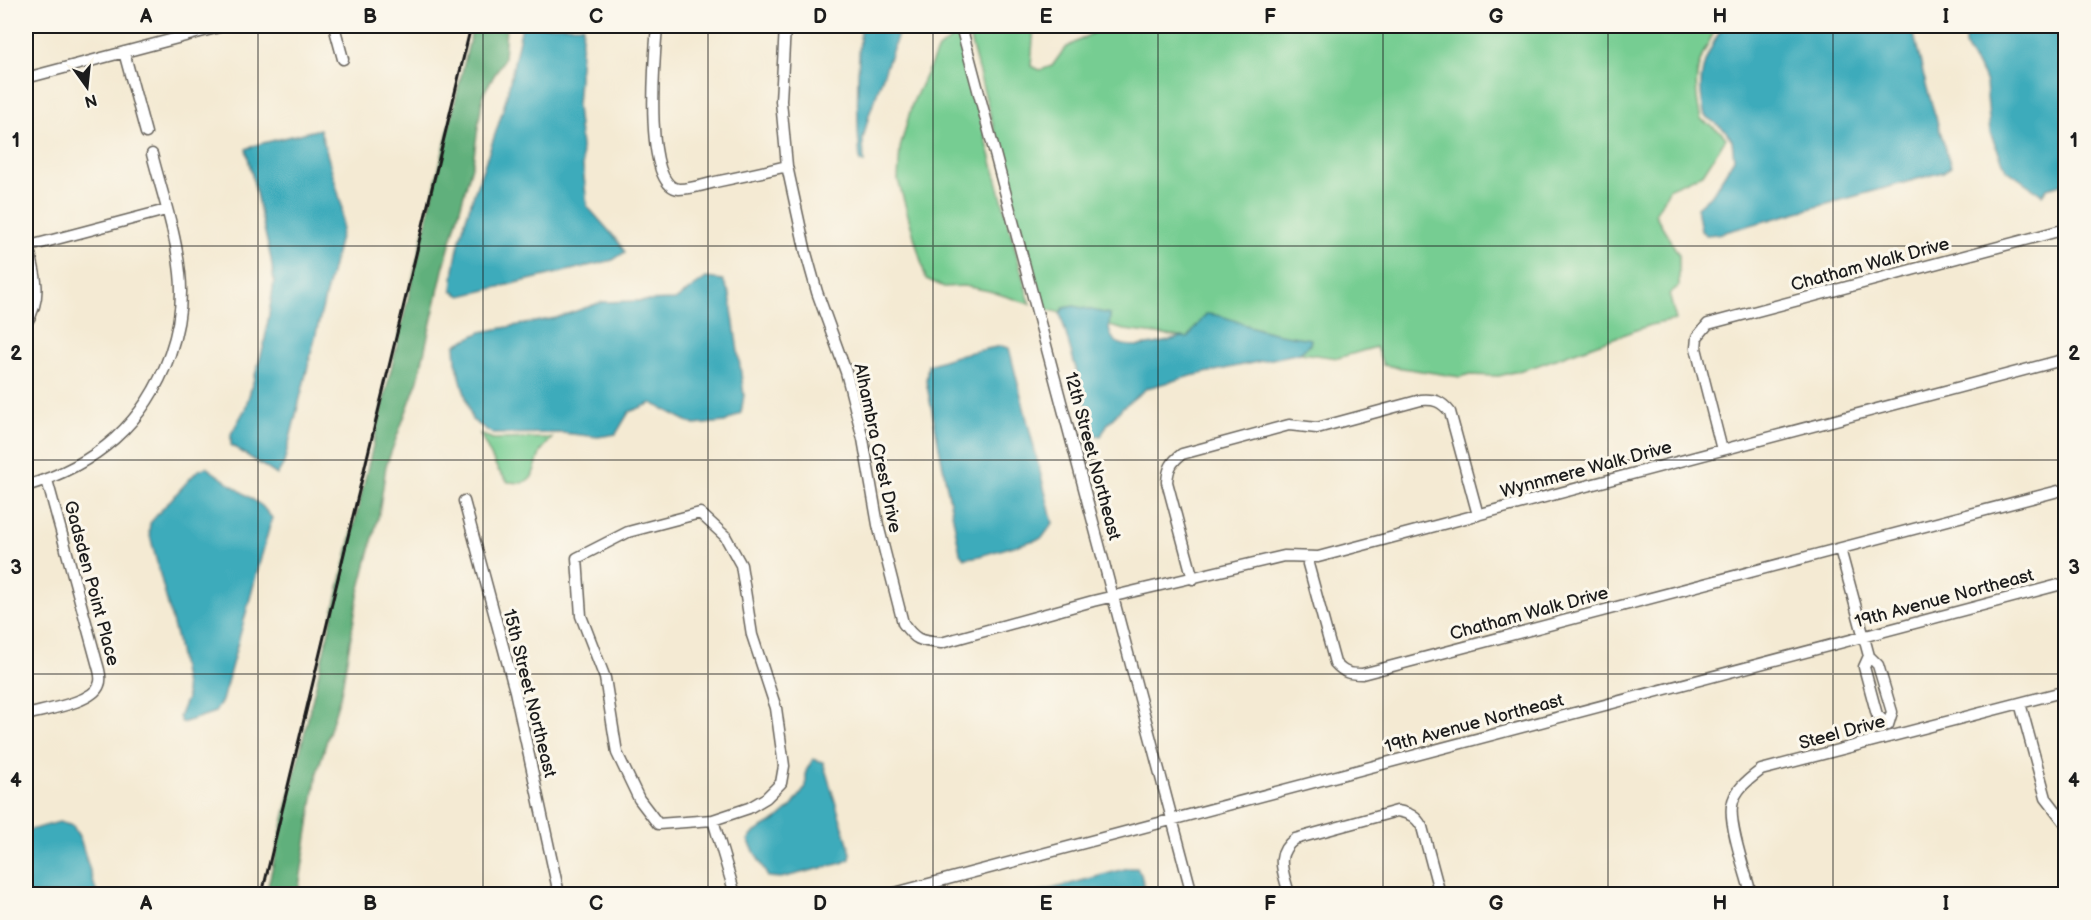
<svg xmlns="http://www.w3.org/2000/svg" width="2091" height="920" viewBox="0 0 2091 920" font-family="'Balsamiq Sans',sans-serif">
  <style>
    .green { fill: #76cd92; stroke: #497457; stroke-width: 1.5 }
    .forest { fill: #60b07c; stroke: #3e664c; stroke-width: 1.5 }
    .water { fill: #3dabbb; stroke: #2c646c; stroke-width: 1.5 }
    .lines { fill: none; stroke-linecap: round; stroke-linejoin: round }
    .minor-casing { stroke: #68645c; stroke-width: 13 }
    .minor { stroke: #fff; stroke-width: 10 }
    .rail { stroke: #1c1c1c; stroke-width: 3 }
    .grid { fill: none; stroke: #1c1c1c; stroke-width: 1.5; stroke-opacity: 0.55 }
    .labels { text-anchor: middle; stroke-width: 6; stroke-linejoin: round; paint-order: stroke }
    .street-label { font-size: 18px; fill: #1c1c1c; stroke: #fbf7ec }
    .neatline { fill: none; stroke: #1c1c1c; stroke-width: 2 }
    .grid-label { font-size: 20px; text-anchor: middle; font-weight: bold; fill: #1c1c1c }
  </style>
  <rect width="100%" height="100%" fill="#fbf7ec"/>
  <filter id="ink" filterUnits="userSpaceOnUse"><feTurbulence type="fractalNoise" baseFrequency=".0167" numOctaves="2"/><feDisplacementMap in="SourceGraphic" scale="12" xChannelSelector="R" yChannelSelector="G"/><feConvolveMatrix kernelMatrix="1 2 1 2 8 2 1 2 1" color-interpolation-filters="sRGB"/></filter>
  <filter id="wash" filterUnits="userSpaceOnUse"><feTurbulence type="fractalNoise" baseFrequency=".008" numOctaves="4" result="noise"/><feDisplacementMap in="SourceGraphic" scale="24" xChannelSelector="R" yChannelSelector="G"/><feGaussianBlur stdDeviation="1.35" result="paint"/><feColorMatrix in="noise" values="0 0 0 0 0 0 0 0 0 0 0 0 0 0 0 0 0 1.4 0 .05"/><feComposite in="paint" operator="in"/></filter>
  <g filter="url(#wash)">
    <rect width="100%" height="100%" fill="#f4ead3"/>
    <path class="green" d="M969,26h65l-3,40 9,4 12,-4 13,-18 40,-22h613c-21,34 -27,53 -17,93l21,14 4,5 -23,36 -33,14 -15,26 24,41v31l-10,8 7,26 -26,5 -117,42 -34,9 -32,-1 -7,2 -77,-12 -7,-18 -38,11 -38,-5 10,-9 -68,-20 -45,1 -9,13 -63,-8 -16,-4 1,-12c-16,-2 -30,-8 -46,-6l-4,5 -18,-5 -75,-280z
      M958,34l72,270 -41,-13 -25,-5 -20,1 -18,-8 -28,-99 2,-32 12,-44 26,-55z
      M480,434l13,5 59,-1 -11,13 -9,26 -9,6 -15,-1 -10,-12z"/>
    <path class="forest" d="M473,26h33l-2,33 -21,35 -10,68 -30,108 -25,110 -32,86 -7,48 -21,82 -17,97 -24,80 -19,121h-32z"/>
    <path class="water" d="M522,26h61l-6,80 10,100 30,34 8,12 -12,8 -152,36 -9,-5c3,-64 35,-124 52,-185 7,-26 12,-54 18,-80z
      M861,26h40l-32,89 -6,24 1,24 -4,-1c-4,-46 -3,-90 1,-136z
      M1723,26h189l14,59 25,82 -8,5 -225,62 -12,1 -5,-4 -4,-24 16,-14 21,-34 -2,-19 -7,-10 -20,-14c-10,-38 -1,-58 18,-90z
      M1965,26h90l10,32v125l-18,5 -5,7 -35,-25 -5,-10 -12,-27 -4,-50 -4,-10 -14,-20 -3,-8z
      M320,129l22,77v23l-58,234 -7,12 -46,-30v-11l14,-25 19,-64 10,-63 -3,-23 -25,-110 13,-5z
      M706,278l17,2 7,15 14,100 -3,18 -16,9 -31,3 -42,-22 -23,9 -13,22 -18,3 -35,-4 -70,1 -21,-14 -16,-58 -1,-17 26,-13 75,-14 46,-16 73,-2z
      M1074,306l36,8c0,8 -3,16 2,23 9,17 55,5 69,0l7,1 18,-24c17,0 32,9 49,14 18,6 37,8 56,11l-1,5 -10,9 -109,23 -44,12 -25,20 -15,17 -6,11 -6,-1 -35,-122 4,-5z
      M1001,346l8,2 44,175 -11,15 -66,19 -12,1 -4,-5 -34,-172 2,-16 34,-11z
      M206,467l56,39 10,12 -50,183 -7,11 -33,11 -3,-6 8,-19 -10,-58 -28,-108 1,-9 14,-16 33,-36z
      M813,759l10,3 28,91 -1,6 -8,4 -61,15 -13,-1 -20,-37 7,-8 21,-12 16,-14 14,-19v-16z
      M59,822l14,4 7,12 17,56h-71v-63z
      M1128,868h9l4,6 5,20h-113z"/>
  </g>
  <g filter="url(#ink)">
    <g class="lines">
      <defs>
        <path id="minor" d="M334,26l9,33
          M657,26c-2,26 -15,161 22,163 12,0 25,-4 36,-7 24,-5 48,-10 72,-16
          M785,26l-4,75 6,65 19,87 11,39 29,80 17,67 15,86 25,98c12,17 16,18 38,20l152,-42 191,-45 34,1 748,-198
          M961,26l231,868
          M124,52l22,81
          M26,78l197,-52
          M26,247l140,-37
          M26,324c17,-28 10,-48 2,-78
          M1722,450l-26,-102 1,-11 11,-13 358,-95
          M26,486c70,-21 119,-62 144,-132 9,-26 13,-54 10,-81 -4,-40 -18,-80 -28,-119
          M464,501l51,190 44,203
          M700,513l25,23 16,29 11,70 24,73 8,58 -3,17 -15,15 -17,10 -36,12 -55,4 -19,-25 -22,-46 -12,-75 -24,-62 -4,-58 51,-26z
          M1840,549l29,107 9,9 14,47 -4,13 -11,-10 -13,-48 5,-11
          M1309,558l-1,6 27,99c9,10 14,11 27,11l704,-185
          M1193,579l-26,-97c1,-13 4,-20 15,-28l107,-29 28,3 104,-28c14,-1 20,1 29,12l28,103
          M2020,703l26,95 20,26
          M26,715c17,-5 67,-12 73,-30 2,-4 1,-11 0,-15l-52,-190
          M713,820l22,74
          M891,894l1175,-311
          M1289,894c-5,-21 -16,-39 6,-55l102,-28c12,2 19,5 25,16l18,67
          M1751,894c-5,-20 -22,-68 -19,-88 2,-16 17,-27 29,-36l305,-79"/>
      </defs>
      <use href="#minor" class="minor-casing"/>
      <use href="#minor" class="minor"/>
      <path class="rail" d="M262,894l209,-868"/>
    </g>
  </g>
  <path class="grid" d="M258,26v868M483,26v868M708,26v868M933,26v868M1158,26v868M1383,26v868M1608,26v868M1833,26v868M26,246h2040M26,460h2040M26,674h2040"/>
  <g class="labels">
    <g class="street-label">
      <text transform="translate(1870 264) rotate(-15)" y="6">Chatham Walk Drive</text>
      <text transform="translate(878 448) rotate(78)" y="6">Alhambra Crest Drive</text>
      <text transform="translate(1093 456) rotate(75)" y="6">12th Street Northeast</text>
      <text transform="translate(1586 469) rotate(-15)" y="6">Wynnmere Walk Drive</text>
      <text transform="translate(92 583) rotate(75)" y="6">Gadsden Point Place</text>
      <text transform="translate(1944 598) rotate(-15)" y="6">19th Avenue Northeast</text>
      <text transform="translate(1529 613) rotate(-15)" y="6">Chatham Walk Drive</text>
      <text transform="translate(530 693) rotate(76)" y="6">15th Street Northeast</text>
      <text transform="translate(1474 723) rotate(-15)" y="6">19th Avenue Northeast</text>
      <text transform="translate(1842 732) rotate(-15)" y="6">Steel Drive</text>
    </g>
  </g>
  <rect width="2091" height="920" fill="none" stroke="#fbf7ec" stroke-width="66"/>
  <g transform="translate(87 87) rotate(165)" stroke="#fbf7ec" stroke-width="4.5" paint-order="stroke">
  <path d="M0-4.5L10 22L0 15L-10 22Z" fill="#1c1c1c"/>
  <text y="-9" font-size="16" font-weight="bold" text-anchor="middle" fill="#1c1c1c">N</text>
  </g>
  <rect x="33" y="33" width="2025" height="854" class="neatline"/>
  <g class="grid-label">
    <text x="146" y="23">A</text>
    <text x="370" y="23">B</text>
    <text x="596" y="23">C</text>
    <text x="820" y="23">D</text>
    <text x="1046" y="23">E</text>
    <text x="1270" y="23">F</text>
    <text x="1496" y="23">G</text>
    <text x="1720" y="23">H</text>
    <text x="1946" y="23">I</text>
    <text x="16" y="147">1</text>
    <text x="2074" y="147">1</text>
    <text x="16" y="360">2</text>
    <text x="2074" y="360">2</text>
    <text x="16" y="574">3</text>
    <text x="2074" y="574">3</text>
    <text x="16" y="787">4</text>
    <text x="2074" y="787">4</text>
    <text x="146" y="910">A</text>
    <text x="370" y="910">B</text>
    <text x="596" y="910">C</text>
    <text x="820" y="910">D</text>
    <text x="1046" y="910">E</text>
    <text x="1270" y="910">F</text>
    <text x="1496" y="910">G</text>
    <text x="1720" y="910">H</text>
    <text x="1946" y="910">I</text>
  </g>
</svg>
